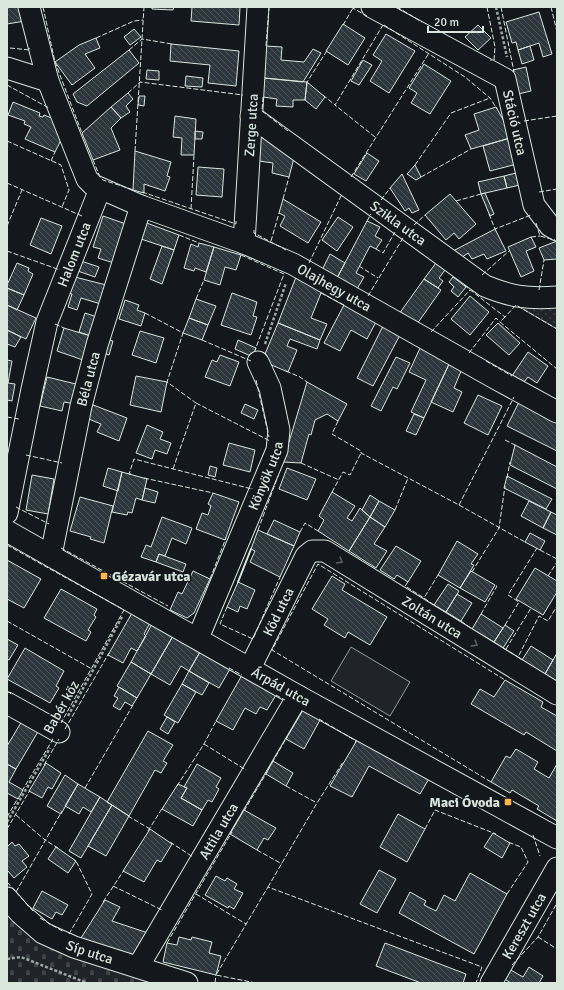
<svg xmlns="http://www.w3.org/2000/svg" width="564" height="990" viewBox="0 0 564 990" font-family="Signika,sans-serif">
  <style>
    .grass { fill: #202428; stroke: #939e99 }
    .cemetery { fill: url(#cemetery-stones); stroke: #939e99 }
    .park { fill: url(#park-dots); stroke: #939e99 }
    .building { fill: url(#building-back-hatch); stroke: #d8e6dc }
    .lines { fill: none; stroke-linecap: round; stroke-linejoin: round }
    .minor-casing { stroke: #d8e6dc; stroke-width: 23 }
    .path { stroke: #9da8a2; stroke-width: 2.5; stroke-dasharray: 3 2; stroke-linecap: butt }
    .minor { stroke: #14181c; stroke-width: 21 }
    .fence { stroke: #d8e6dc; stroke-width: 1; stroke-dasharray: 5 2; stroke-linecap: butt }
    .wall { stroke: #d8e6dc; stroke-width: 2 }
    .oneway { stroke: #59605f }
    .poi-dot { fill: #ffb74d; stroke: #14181c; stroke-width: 1.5 }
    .labels { text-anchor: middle; stroke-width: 3; stroke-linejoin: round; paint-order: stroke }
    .street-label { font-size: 14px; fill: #d8e6dc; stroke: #14181c }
    .poi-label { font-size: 14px; font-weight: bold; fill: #d8e6dc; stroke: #14181c; text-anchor: start }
  </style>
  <defs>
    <pattern id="cemetery-stones" width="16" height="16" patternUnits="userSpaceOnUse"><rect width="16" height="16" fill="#202428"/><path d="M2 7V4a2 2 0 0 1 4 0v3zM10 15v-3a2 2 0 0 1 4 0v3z" fill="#404447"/></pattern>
    <pattern id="park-dots" width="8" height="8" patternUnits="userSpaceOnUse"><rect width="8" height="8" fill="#202428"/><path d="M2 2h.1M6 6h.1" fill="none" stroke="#404447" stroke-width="1.8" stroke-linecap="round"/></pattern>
    <pattern id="building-back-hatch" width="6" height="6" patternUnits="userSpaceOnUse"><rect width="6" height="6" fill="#2c363c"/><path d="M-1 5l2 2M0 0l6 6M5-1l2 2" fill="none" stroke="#4a5358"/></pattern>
  </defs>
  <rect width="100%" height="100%" fill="#14181c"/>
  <path class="grass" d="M351,647l59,35 -20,34 -59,-35z"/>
  <path class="cemetery" d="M7,910l161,73h-161z"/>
  <path class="park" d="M557,303v26l-41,-24z"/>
  <path class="building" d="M7,7h14l4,14 -18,3z
    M152,7h22l-1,3 -21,-1z
    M192,7h48l-1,18 -48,-4z
    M539,12l13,42 -9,3 -4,-14 -21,7 -2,-8 -4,1 -6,-21z
    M343,24l22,14 -17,27 -22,-14z
    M478,25l13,13 -13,12 -13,-13z
    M134,29l7,8 -11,8 -6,-8z
    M386,34l29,17 -26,42 -19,-12 12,-20 -9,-6z
    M96,38l4,10 -15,6 10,14 -23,17 -17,-23 24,-17z
    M171,44l68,7 -3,35 -28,-3 2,-18 -40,-4z
    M266,46l16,1 -1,13 23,2 9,-13 8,4 -18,29 -39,-4z
    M530,46l4,14 -12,4 -4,-14z
    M129,50l10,13 -52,43 -10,-4 -4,-8z
    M363,60l9,5 -13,20 -8,-4z
    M424,64l27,17 -21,33 -19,-11 6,-10 -8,-5z
    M526,67l5,24 -13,3 -5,-24z
    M147,70l12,1v9l-13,-1z
    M186,76l17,2 -1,9 -17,-1z
    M264,78l43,4 -2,18h-12v7l-17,-1 1,-7 -14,-2z
    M307,82l18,15 -9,12 -11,-9z
    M128,93l5,6 -7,7 4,6 -9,6 -10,-11z
    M139,96h6l-1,10 -6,-1z
    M13,102l27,11 -1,3 4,1 1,-2 10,4 8,19 -7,14 -30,-13 6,-12 -7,-3 1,-3 -17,-6z
    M111,107l10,11 -10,10 9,22 -27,10 -11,-27z
    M496,107l9,16 5,15 -39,11 -6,-14 14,-5 -5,-16z
    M175,116l21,3 -2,36h-13l1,-17 -9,-1z
    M195,131l8,1 -1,7h-7z
    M261,133l33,25 -5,19 -17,-4 1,-10 -14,-2z
    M510,138l7,26 -27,7 -7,-25z
    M135,151l36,11 -4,14 3,1 -5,14 -21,-7v9l-11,-3z
    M367,153l12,8 -13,20 -12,-7z
    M415,165l6,12 -5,3 -9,-6z
    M198,167l26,2 -2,28 -26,-2z
    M520,172l4,12 -17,4 -3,-12z
    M402,174l17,36 -7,3 -3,-5 -4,3 -15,-23z
    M504,176l3,12 -26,6 -3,-12z
    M485,193l9,21 -4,2 -9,-22z
    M450,194l26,30 -17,15 -5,-6 -8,7 -21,-25z
    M283,199l38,23 -13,21 -28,-17 5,-10 -6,-3z
    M103,216l23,8 -12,39 -16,-5 3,-9 -8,-2z
    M338,217l15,10 -16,24 -15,-11z
    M41,218l21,8 -11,28 -21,-9z
    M367,221l13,6 -5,9 7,4 -6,9 -6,-3 -14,27 8,4 -7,12 -20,-11z
    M144,222l35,13 -5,15 -36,-12z
    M495,229l11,22 -19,8 -3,-5 -12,5 -4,-6 -7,5 -8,-7z
    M531,237l5,10 -10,4 8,20 -13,6 -13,-30z
    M557,241v18l-13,1 -5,-12z
    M199,243l15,4 -8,25 -11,-4 -1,3 -10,-3 7,-24 7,3z
    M162,246l12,4 -12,34 -12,-5z
    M214,247l27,8 -5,15 -11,-3 -5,18 -16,-5z
    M330,254l15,9 -8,15 -15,-8z
    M78,260l21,7 -4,10 -20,-7z
    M17,263l12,5 -1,3 5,3 -9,21 -17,-7v-3z
    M436,263l9,7 -6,8 4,3 -5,7 -14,-9z
    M71,276l39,10 -6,19 -23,-7 -4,12 -9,-3 4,-13 -7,-2z
    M296,277l27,11 -12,30 16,6 -7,16 -42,-17z
    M453,277l13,10 -8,10 -7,-6 3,-4 -5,-5z
    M424,279l17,11 -24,34 -18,-10z
    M7,288l17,7 -7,15 -10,-5z
    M232,293l25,9 -4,14 4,1 -6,18 -30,-10z
    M470,296l19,16 -19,23 -19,-16z
    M196,299l20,7 -8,19 -19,-7z
    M125,300l14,5 -2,5 8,3 -4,13 -22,-7z
    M7,305l29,13 -10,21 -19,-9z
    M344,305l32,17 -9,17 -16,-9 -11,21 -16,-8z
    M85,313l15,5 -6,19 -15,-5z
    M189,318l19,7 -6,15 -19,-7z
    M278,323l42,17 -3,9 -27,-10 -3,7 10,4 -9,22 -26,-11z
    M498,323l22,20 -11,12 -23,-20z
    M383,326l17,9 -27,51 -16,-8z
    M64,328l30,9 -8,24 -29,-10z
    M7,330l14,7 -6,10 -8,-3z
    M140,331l24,7 -8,25 -24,-8z
    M103,339l10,2 -4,14 -10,-3z
    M238,340l18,8 -3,9 -18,-8z
    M421,346l29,16 -26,56 -13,-6 15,-32 -17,-8z
    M528,352l20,14 -11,17 -9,-6 -4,5 -12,-6z
    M220,355l19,7 -9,24 -25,-9 7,-17 5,2z
    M396,357l14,6 -13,26 -4,-2 -12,24 -10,-5z
    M7,360l5,1 -4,22 7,1 -3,17 -5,-1z
    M450,362l12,7 -8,19 8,4 -9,20 -22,-10z
    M136,376l31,6 -6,30 -31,-7z
    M47,377l33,8 -4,19 -12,-2 -2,9 -22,-5z
    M307,382l40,22 -9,17 -11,-7 -12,6 -4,15 -2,-1 -8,29 -18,-1z
    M478,395l24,11 -14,29 -24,-12z
    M520,400l37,19v32l-50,-25z
    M88,403l39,15 -8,23 -22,-9 4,-8 -17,-7z
    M245,404l13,6 -4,9 -13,-6z
    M414,414l10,4 -8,17 -10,-4z
    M147,425l16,7 -3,7 11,4 -4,11 -12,-4 -3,9 -16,-6z
    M229,443l26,7 -5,22 -27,-7z
    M515,445l42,22v22l-47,-24z
    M210,466l7,2 -2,9 -7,-2z
    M108,468l14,4 -4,19 -15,-5z
    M287,468l29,11 -9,21 -28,-11z
    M122,472l25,7 -5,21 -6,-2 -4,15 -4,-1 -1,3 -15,-3z
    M32,475l22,4 -6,35 -22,-4z
    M507,476l45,23 -6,10 -42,-21z
    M145,488l13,4 -3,11 -13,-3z
    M332,492l23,14 -8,12 5,3 8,-13 10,9 -21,34 -31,-20 6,-11 -5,-4z
    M213,493l26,9 -14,38 -29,-11 6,-16 6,2 3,-9 -3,-2z
    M370,495l9,6 -9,16 -8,-7z
    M80,497l33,9 -9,37 -14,-4 1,-2 -21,-6z
    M379,501l16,9 -10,17 -15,-10z
    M529,501l22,11 -8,16 -22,-12z
    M551,512l6,3v20l-14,-7z
    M162,517l30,11 -6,16 -14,-6 -7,18 -6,-2 -3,8 -15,-5 5,-12 5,2z
    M370,517l15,10 -11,17 13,7 -11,17 -27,-17z
    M274,520l26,12 -6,14 -27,-12z
    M258,530l36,16 -14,31 -30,-15 5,-11 -4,-2z
    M530,533l15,8 -5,9 -15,-8z
    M457,541l21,13 -7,10 3,1 -14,23 -22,-13z
    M396,546l25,15 -13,21 -11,-7 -3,4 -14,-9z
    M159,554l27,10 -3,8 -27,-10z
    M7,560l34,19 -17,29 -17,-9z
    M535,568l22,13v11l-14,23 -27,-16z
    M193,571l17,8 -16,34 -7,5 -17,-8 8,-18 4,2z
    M471,571l24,14 -10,17 -25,-14z
    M332,576l13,8 -3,6 45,27 -17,28 -22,-13 -3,6 -21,-13 4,-6 -16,-10z
    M238,582l17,8 -8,19 -7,-3 -2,6 -11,-5z
    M448,584l11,7 -13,21 -12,-7z
    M61,589l36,20 -3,6 2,2 -8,13 3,2 -5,9 -42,-23z
    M457,594l15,9 -11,18 -15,-9z
    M132,613l18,10 -6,11 2,2 -9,15 -6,-3 -8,15 -15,-8z
    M481,614l22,14 -9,14 -22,-13z
    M152,624l21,12 -22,38 -20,-12z
    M505,625l9,6 -11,17 -9,-6z
    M173,636l27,16 -11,19 -8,-5 -11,19 -19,-11z
    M7,639l11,6 -9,15 -2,-1z
    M531,646l22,14 -8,14 -23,-14z
    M25,648l39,23 -8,15 3,2 -9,15 -43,-24z
    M200,652l30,17 -11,19 -30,-17z
    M557,653v28l-12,-7z
    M131,662l20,12 -14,24 -20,-12z
    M189,671l20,12 -7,12 -20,-11z
    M242,675l34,20 -9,15 -7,-3 -4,7 -11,-6 -12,22 -17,-9z
    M505,680l38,22 -2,5 16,9v35l-31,-19 -2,3 -53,-31 9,-15 14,8z
    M182,684l14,8 -18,31 -14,-8z
    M119,687l18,11 -5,8 -7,-4 -5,8 -7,-4 5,-8 -4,-2z
    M303,710l17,10 -16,29 -18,-10z
    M167,717l8,5 -7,12 -8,-5z
    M22,721l17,9 -23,39 -9,-5v-18z
    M148,731l25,14 -10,16 4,2 -6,10 -6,-3 -26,46 -22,-14z
    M360,735l70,42 -10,17 -51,-28 -17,31 -22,-11z
    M516,749l22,13 -4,7 15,9 8,-14v57l-20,-12 2,-3 -27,-16 -2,3 -19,-11 15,-26 4,2z
    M273,761l20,12 -7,13 -20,-12z
    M46,763l15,10 -9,16 -4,-2 -6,11 -13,-7z
    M7,764l9,5 -7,13 14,8 -5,9 -11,-6z
    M197,764l24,14 -5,9 3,2 -7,13 -4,-2 -6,10 -21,-12 6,-10 -3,-1z
    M65,775l13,9 -17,30 -14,-8z
    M78,784l22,13 -9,15 -8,-5 -4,7 -14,-8z
    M178,784l9,4 -6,10 21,12 -9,16 -31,-17z
    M100,797l12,8 -31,53 -12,-7z
    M112,805l17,11 -23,40 -18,-10z
    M244,810l32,18 -8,12 -4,-2 -7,12 -27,-16z
    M398,814l27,15 -18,33 -27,-15z
    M150,829l22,15 -11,18 -4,-2 -13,22 -21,-11z
    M493,833l17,10 -8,15 -18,-11z
    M12,842l3,4 4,-2 10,12 -7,5 5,6 -13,11 -7,-8v-23z
    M56,847l20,14 -8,12 -20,-14z
    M379,870l17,9 -19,34 -17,-9z
    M470,873l37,21 -33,60 -75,-41 11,-21 16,9 -2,4 12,6 8,-16 11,6z
    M216,876l9,5 2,-3 10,6 -3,5 9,4 -9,16 -5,-3 -1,2 -23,-13z
    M42,891l26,14 -6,10 -6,-3 -4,7 -19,-11z
    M105,900l15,7 -8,14 36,12 -14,23 -53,-18z
    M179,937l12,3 1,-3 20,5 -3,11 12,3 -5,19 -53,-13 4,-19 10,2z
    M385,943l81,31 -3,9h-42l-45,-17z
    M529,967l14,9 -4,7h-28l-8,-5 6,-9 14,8z"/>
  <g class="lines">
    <defs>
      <g id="minor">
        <path id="s1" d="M29,7l19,74 39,98 6,6 48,21 103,37 49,21 200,113 64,35"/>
        <path id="s2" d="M372,7l133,72 29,126 16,21 7,4"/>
        <path d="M7,68l41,13"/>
        <path id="s3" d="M251,116l234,170c27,11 42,13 72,11"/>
        <path id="s4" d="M244,243l14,-236"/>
        <path id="s5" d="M7,513l25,-124 15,-67 53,-133"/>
        <path id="s6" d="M7,531l291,165 259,142"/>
        <path id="s7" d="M51,555l30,-149 16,-61 44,-139"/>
        <path id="s8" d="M198,638l79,-188 2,-20 -9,-42 -12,-26"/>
        <path id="s9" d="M250,668l56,-112 6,-5h13l232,143"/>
        <path d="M7,703l52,29"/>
        <path id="s10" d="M7,898l13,15 23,20 31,14 113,36"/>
        <path id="s11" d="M138,967l160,-271"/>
        <path id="s12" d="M491,983l66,-115"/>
      </g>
    </defs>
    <use href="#minor" class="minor-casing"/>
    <path class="path" d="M496,7l11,50
      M265,344l21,-61
      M68,716l54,-99
      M7,822l43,-74
      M7,959l14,-2 66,26"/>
    <use href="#minor" class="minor"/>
    <path class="fence" d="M43,7l12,55 27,71
      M351,7l16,9
      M397,7l25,15
      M487,7l8,40 -1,13h-4
      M501,7l13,65
      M551,7l6,25
      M343,25l10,-17
      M384,25l81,52 25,21 7,11
      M96,38l38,-17 9,-1
      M266,46l3,-39
      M10,48l20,2 -1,-2
      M129,50l13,-11 30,5
      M309,84l-2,-2 21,-33
      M7,85l42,23
      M128,93l12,-11 103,13
      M323,95l12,10
      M263,97l-1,14 26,20
      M524,121l33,-5
      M375,137l-40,-32 48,-80
      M7,141l54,24 8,25 -7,17
      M135,151l9,-144
      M93,160l7,17 3,3 31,10
      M51,161l4,-9
      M415,165l36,-52 39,-15
      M351,177l78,-124
      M421,177l50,-28
      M7,183l75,33
      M142,192l94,32v-3
      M539,192l18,-3
      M283,199l6,-22
      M381,200l10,-13
      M456,201l25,-7v2
      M191,209l3,-54
      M489,214l6,15 36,-14
      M367,221l4,-7
      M536,223l4,13 15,4
      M414,225l11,-10
      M7,226l15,-36
      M254,230v3l32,17
      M179,235l20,8
      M531,237l9,-1
      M271,241l8,-28
      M376,249l7,4 12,-21
      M7,251l53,19
      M241,255l43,19 -29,76
      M309,263l33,-69
      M359,266l19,12
      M482,275l27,-24
      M464,285l41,32 11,-12 41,24
      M539,290l5,-30
      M321,293l25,13
      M368,296l35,-58
      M196,299l8,-19
      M145,313l38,20 -16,49 29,21
      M505,317l-5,5 57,47
      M55,324l9,4
      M431,332l39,-42
      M202,340l49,21
      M469,353l27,-35 4,4
      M486,361l26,15
      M286,371l14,6 7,5
      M256,380l13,57
      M7,417l12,2
      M338,421l-6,13 29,17v2l98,52 66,37
      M505,440l12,6
      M26,455l36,8
      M301,463l38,17
      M173,469l23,-66 74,38
      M131,474h-2l5,-15 118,30v-1
      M144,478l69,15
      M507,478l3,-16
      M332,492l11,-20 7,3 11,-22
      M459,505l55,-108
      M16,507l33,17
      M395,510l13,-32
      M258,530l20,-54
      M300,532l5,-9 13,8
      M7,545l117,65 -63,113
      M61,548l107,58
      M540,550l17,9
      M472,572l27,-44 6,-42
      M548,576l9,-14
      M210,579l16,-41
      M408,582l-3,4 19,12
      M434,605l-10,-7 14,-23
      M227,607l-7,17 33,15 27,-62
      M481,614l16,-28 -2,-1
      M7,621l85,48
      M461,621l11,8
      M505,625l14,-23 -11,-7 29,-47
      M503,648l15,9
      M506,649l25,-41
      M522,660l-4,-3 21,-41 9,5 9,-15
      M229,668l13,7
      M7,691l6,4
      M276,695l9,5
      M319,719l37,22 -1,2
      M65,729l44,-76
      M204,744l42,26
      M272,763l15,-26
      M44,765l15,-26
      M491,782l-219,-132 46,-86 187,116
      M177,786l27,-42 12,-23
      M286,786l31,17
      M85,788l48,-83
      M22,791l31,-52 -2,-1
      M244,811l23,-39
      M16,815l29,25 13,8
      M128,816l22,13
      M7,817l11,-19
      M7,829l23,-39
      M425,829l10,-19 61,24
      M148,831l15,-24
      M533,835l7,21
      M170,842l23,15
      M257,850l25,14
      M7,882l26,29
      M113,886l49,24
      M268,887l49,-84 26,-41
      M16,892l46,-81
      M196,894l50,30
      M507,894l21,-32 -7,-15 -13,-5
      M103,902l21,-32
      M40,918l24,14
      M69,934l23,-40 -16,-33 -2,-1
      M538,937l19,12
      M167,943l65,-111
      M512,965l26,-28 19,-34
      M215,983l1,-8
      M256,983l-40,-8 52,-88 214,80 -6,16"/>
    <path class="wall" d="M238,582l13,-33"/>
  </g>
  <defs><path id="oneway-chevron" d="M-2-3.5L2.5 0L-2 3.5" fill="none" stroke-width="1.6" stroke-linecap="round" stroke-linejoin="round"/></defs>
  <g class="oneway">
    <use href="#oneway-chevron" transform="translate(340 561) rotate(32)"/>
    <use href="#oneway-chevron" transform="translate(475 644) rotate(32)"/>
  </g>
  <g class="poi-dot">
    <rect x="100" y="572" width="8" height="8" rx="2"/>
    <rect x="504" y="798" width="8" height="8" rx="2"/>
  </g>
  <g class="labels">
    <g class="street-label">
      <text dy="5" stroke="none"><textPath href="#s2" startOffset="196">Stáció utca</textPath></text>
      <text dy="5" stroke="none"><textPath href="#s4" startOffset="118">Zerge utca</textPath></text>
      <text dy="5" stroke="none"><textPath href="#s3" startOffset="182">Szikla utca</textPath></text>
      <text dy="5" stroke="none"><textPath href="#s5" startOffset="268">Halom utca</textPath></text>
      <text dy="5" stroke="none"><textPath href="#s1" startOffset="453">Olajhegy utca</textPath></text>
      <text dy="5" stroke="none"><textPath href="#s7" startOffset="180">Béla utca</textPath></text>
      <text dy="5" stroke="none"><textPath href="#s8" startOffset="176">Könyök utca</textPath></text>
      <text dy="5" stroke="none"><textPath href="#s9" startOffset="63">Köd utca</textPath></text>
      <text dy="5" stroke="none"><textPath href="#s9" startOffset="272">Zoltán utca</textPath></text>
      <text dy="5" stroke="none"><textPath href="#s6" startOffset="315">Árpád utca</textPath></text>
      <text transform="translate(61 707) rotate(-61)" y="5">Babér köz</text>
      <text dy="5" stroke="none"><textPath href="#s11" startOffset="158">Attila utca</textPath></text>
      <text dy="5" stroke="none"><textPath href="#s12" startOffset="66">Kereszt utca</textPath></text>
      <text dy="5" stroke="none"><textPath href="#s10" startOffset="101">Síp utca</textPath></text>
    </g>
    <g class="poi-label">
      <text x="112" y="581">Gézavár utca</text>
      <text x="500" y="807" text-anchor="end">Maci Óvoda</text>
    </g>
  </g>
  <rect width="564" height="990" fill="none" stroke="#d8e6dc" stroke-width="16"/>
  <path d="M428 26v6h55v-6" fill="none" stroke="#d8e6dc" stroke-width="2"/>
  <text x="434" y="26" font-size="12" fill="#d8e6dc" stroke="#14181c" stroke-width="3" paint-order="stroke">20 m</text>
</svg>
